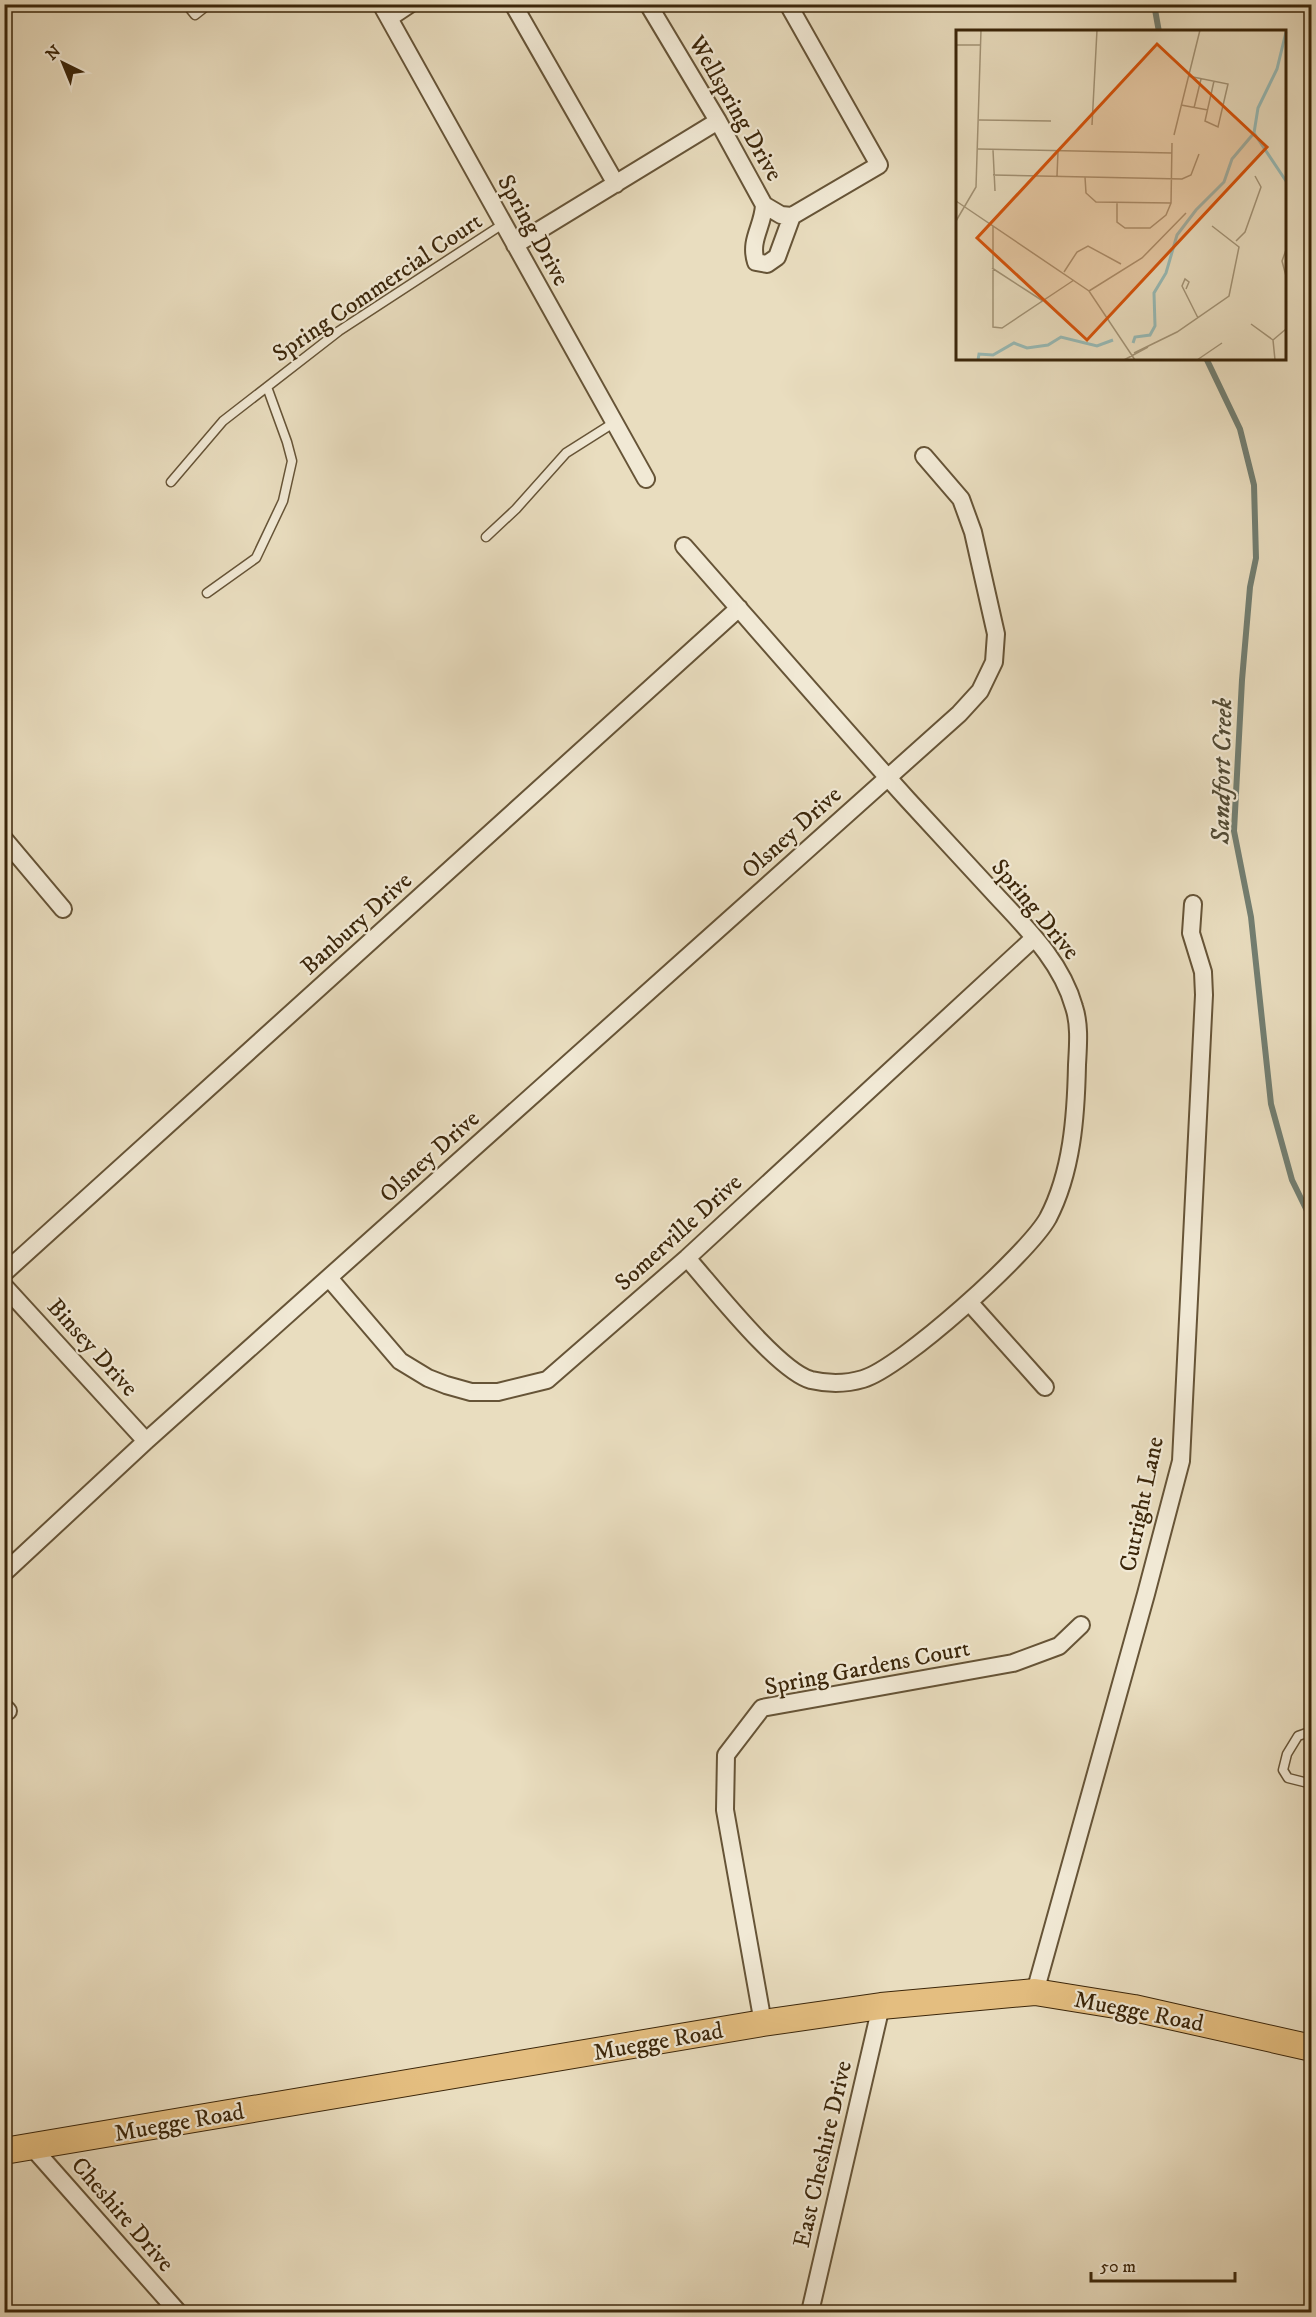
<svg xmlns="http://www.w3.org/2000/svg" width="1316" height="2317" viewBox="0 0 1316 2317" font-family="'IM FELL DW Pica',serif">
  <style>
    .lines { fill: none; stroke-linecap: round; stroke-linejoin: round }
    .stream { stroke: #737f72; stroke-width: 6 }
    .lane-casing { stroke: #665437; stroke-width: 11 }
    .street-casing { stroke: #665437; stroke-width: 20 }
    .primary-casing { stroke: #3b260a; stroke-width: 28 }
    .lane { stroke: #f1e9d5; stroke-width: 8 }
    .street { stroke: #f1e9d5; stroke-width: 16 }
    .primary { stroke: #e4be80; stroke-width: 26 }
    .labels { text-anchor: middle; stroke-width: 4.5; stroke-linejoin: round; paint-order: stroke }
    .street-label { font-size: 24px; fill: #3b260a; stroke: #f1e9d5 }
    .water-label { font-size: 26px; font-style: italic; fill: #524b35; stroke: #f1e9d5 }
    .inset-river { fill: none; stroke: #98bbb7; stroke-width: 3 }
    .inset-road { fill: none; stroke: #a39477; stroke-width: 1.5 }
    .view { fill: #d7540c; fill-opacity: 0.15; stroke: #d7540c; stroke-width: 3 }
    .inset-edge { fill: none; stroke: #3b260a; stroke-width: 3 }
  </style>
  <rect width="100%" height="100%" fill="#e9ddbf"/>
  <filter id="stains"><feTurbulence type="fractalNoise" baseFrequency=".00333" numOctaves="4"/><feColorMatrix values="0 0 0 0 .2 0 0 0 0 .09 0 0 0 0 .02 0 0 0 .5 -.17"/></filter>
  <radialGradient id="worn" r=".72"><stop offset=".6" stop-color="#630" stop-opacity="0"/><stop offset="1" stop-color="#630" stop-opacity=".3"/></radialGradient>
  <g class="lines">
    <path class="stream" d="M1154,4l5,28
      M1206,358l34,71 14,56 2,73 -6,29 -8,93 -8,151 17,86 20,187 21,76 20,41"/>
    <defs>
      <path id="lane" d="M186,4l9,11 14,-11
        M171,482l52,-61 116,-90 164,-107
        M486,537l30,-28 50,-56 49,-31
        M207,593l49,-35 27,-57 9,-40 -5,-19 -20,-55
        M1312,1731l-14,5 -11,18 -4,16 5,8 24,6"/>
      <path id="street" d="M381,4l265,475
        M513,4l103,180
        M648,4l70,117 46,84 17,10 11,1 87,-51 -91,-161
        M389,18l21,-14
        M764,205c-1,22 -15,35 -8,57l11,2 10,-7 15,-41
        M515,245l203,-124
        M684,546c74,84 148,170 224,254 28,30 56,61 84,91 32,35 69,69 82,116 6,18 4,39 3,58 -1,51 -5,107 -29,153 -20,36 -147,150 -185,161 -17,5 -35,5 -52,1 -33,-9 -99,-94 -124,-122
        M4,839l59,70
        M4,1273l735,-665
        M329,1278l71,83 28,17 18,7 25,7h27l49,-12 140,-122 347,-320
        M4,1286l142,155
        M969,1302l76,85
        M4,1573l142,-132 813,-727 21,-23 14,-29 2,-28 -23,-102 -12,-33 -37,-43
        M4,1707l4,4
        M1035,1992l111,-398 35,-133 23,-466 -1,-23 -12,-39 2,-29
        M763,2023l-38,-213 1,-55 36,-47 251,-45 46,-17 22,-21
        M32,2147l146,165
        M810,2312l71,-306"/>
      <path id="primary" d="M4,2151l759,-128 118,-17 154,-14 99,16 178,40"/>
    </defs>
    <use href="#lane" class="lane-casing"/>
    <use href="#street" class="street-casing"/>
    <use href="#primary" class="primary-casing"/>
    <use href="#lane" class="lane"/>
    <use href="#street" class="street"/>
    <use href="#primary" class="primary"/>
  </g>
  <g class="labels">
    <g class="street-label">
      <text transform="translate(736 108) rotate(60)" y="8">Wellspring Drive</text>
      <text transform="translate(534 230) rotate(61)" y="8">Spring Drive</text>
      <text transform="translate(377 287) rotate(-34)" y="8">Spring Commercial Court</text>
      <text transform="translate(791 832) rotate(-42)" y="8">Olsney Drive</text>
      <text transform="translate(1036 909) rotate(50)" y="8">Spring Drive</text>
      <text transform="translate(356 923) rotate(-42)" y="8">Banbury Drive</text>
      <text transform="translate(429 1156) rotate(-42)" y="8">Olsney Drive</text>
      <text transform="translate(678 1232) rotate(-42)" y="8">Somerville Drive</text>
      <text transform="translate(93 1347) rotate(48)" y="8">Binsey Drive</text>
      <text transform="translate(1141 1504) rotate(-78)" y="8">Cutright Lane</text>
      <text transform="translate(867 1667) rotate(-11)" y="8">Spring Gardens Court</text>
      <text transform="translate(1139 2011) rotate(11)" y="8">Muegge Road</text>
      <text transform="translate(658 2041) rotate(-10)" y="8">Muegge Road</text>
      <text transform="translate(179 2122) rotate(-10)" y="8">Muegge Road</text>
      <text transform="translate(822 2154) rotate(-77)" y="8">East Cheshire Drive</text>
      <text transform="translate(123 2214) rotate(49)" y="8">Cheshire Drive</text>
    </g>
    <g class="water-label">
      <text transform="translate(1221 771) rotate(-89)" y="9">Sandfort Creek</text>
    </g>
  </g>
  <g transform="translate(956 30)">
    <rect width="330" height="330" fill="#e9ddbf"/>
    <path class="inset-river" d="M298,103l32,48M177,313l2,-6 15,-2 5,-9 -1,-33 12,-20 11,-38 19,-25 28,-28 8,-23 22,-26 4,-25 19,-39 9,-37M22,330l1,-6 14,1 21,-12 13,5 21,-3 13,-8 36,9 16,-6"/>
    <path class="inset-road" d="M0,15h24M232,46l40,8 -10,43 -13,-6 9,-40M225,75l27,5M238,78l7,-29M23,90l72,1M136,95l5,-95M218,105l26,-105M22,119l194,4M37,120l2,41M37,145l189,4 9,-4 8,-21M101,146l1,-25M129,147l1,16 10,9 75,1M0,171l133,90 46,69M161,173v19l8,6h25l16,-13 5,-12 1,-60M0,191l20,-34 5,-157M37,196v101l9,1 72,-48M280,211l9,-9 16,-45 -6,-11M330,220l-4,11 4,15M36,238l51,33M108,242l13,-20 11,-6 33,18M230,259l3,-7 -4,-3 -3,7 16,32M133,261l53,-33 44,-45M295,294l22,16M178,323l43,-21 52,-36 10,-49 -27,-21M168,330l24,-13M241,330l25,-17M319,330l-2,-20 13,-11"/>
    <path class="view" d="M201,14l110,103 -180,193 -110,-102z"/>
    <rect width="330" height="330" class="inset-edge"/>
  </g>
  <rect width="1316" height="2317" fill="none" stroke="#e9ddbf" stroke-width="24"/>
  <rect x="6" y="6" width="1304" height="2305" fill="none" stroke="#3b260a" stroke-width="3"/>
  <rect x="12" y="12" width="1292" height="2293" fill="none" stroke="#3b260a" stroke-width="1.5"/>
  <g transform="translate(63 63) rotate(317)" stroke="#f1e9d5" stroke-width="4.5" paint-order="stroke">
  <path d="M0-4.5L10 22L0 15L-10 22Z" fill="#3b260a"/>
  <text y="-9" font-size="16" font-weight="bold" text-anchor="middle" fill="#3b260a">N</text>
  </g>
  <path d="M1091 2272v9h144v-9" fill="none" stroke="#3b260a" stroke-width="3"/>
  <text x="1100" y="2272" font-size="18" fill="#3b260a" stroke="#f1e9d5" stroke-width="4.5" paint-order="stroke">50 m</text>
  <rect width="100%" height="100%" filter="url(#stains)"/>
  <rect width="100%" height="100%" fill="url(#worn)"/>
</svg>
